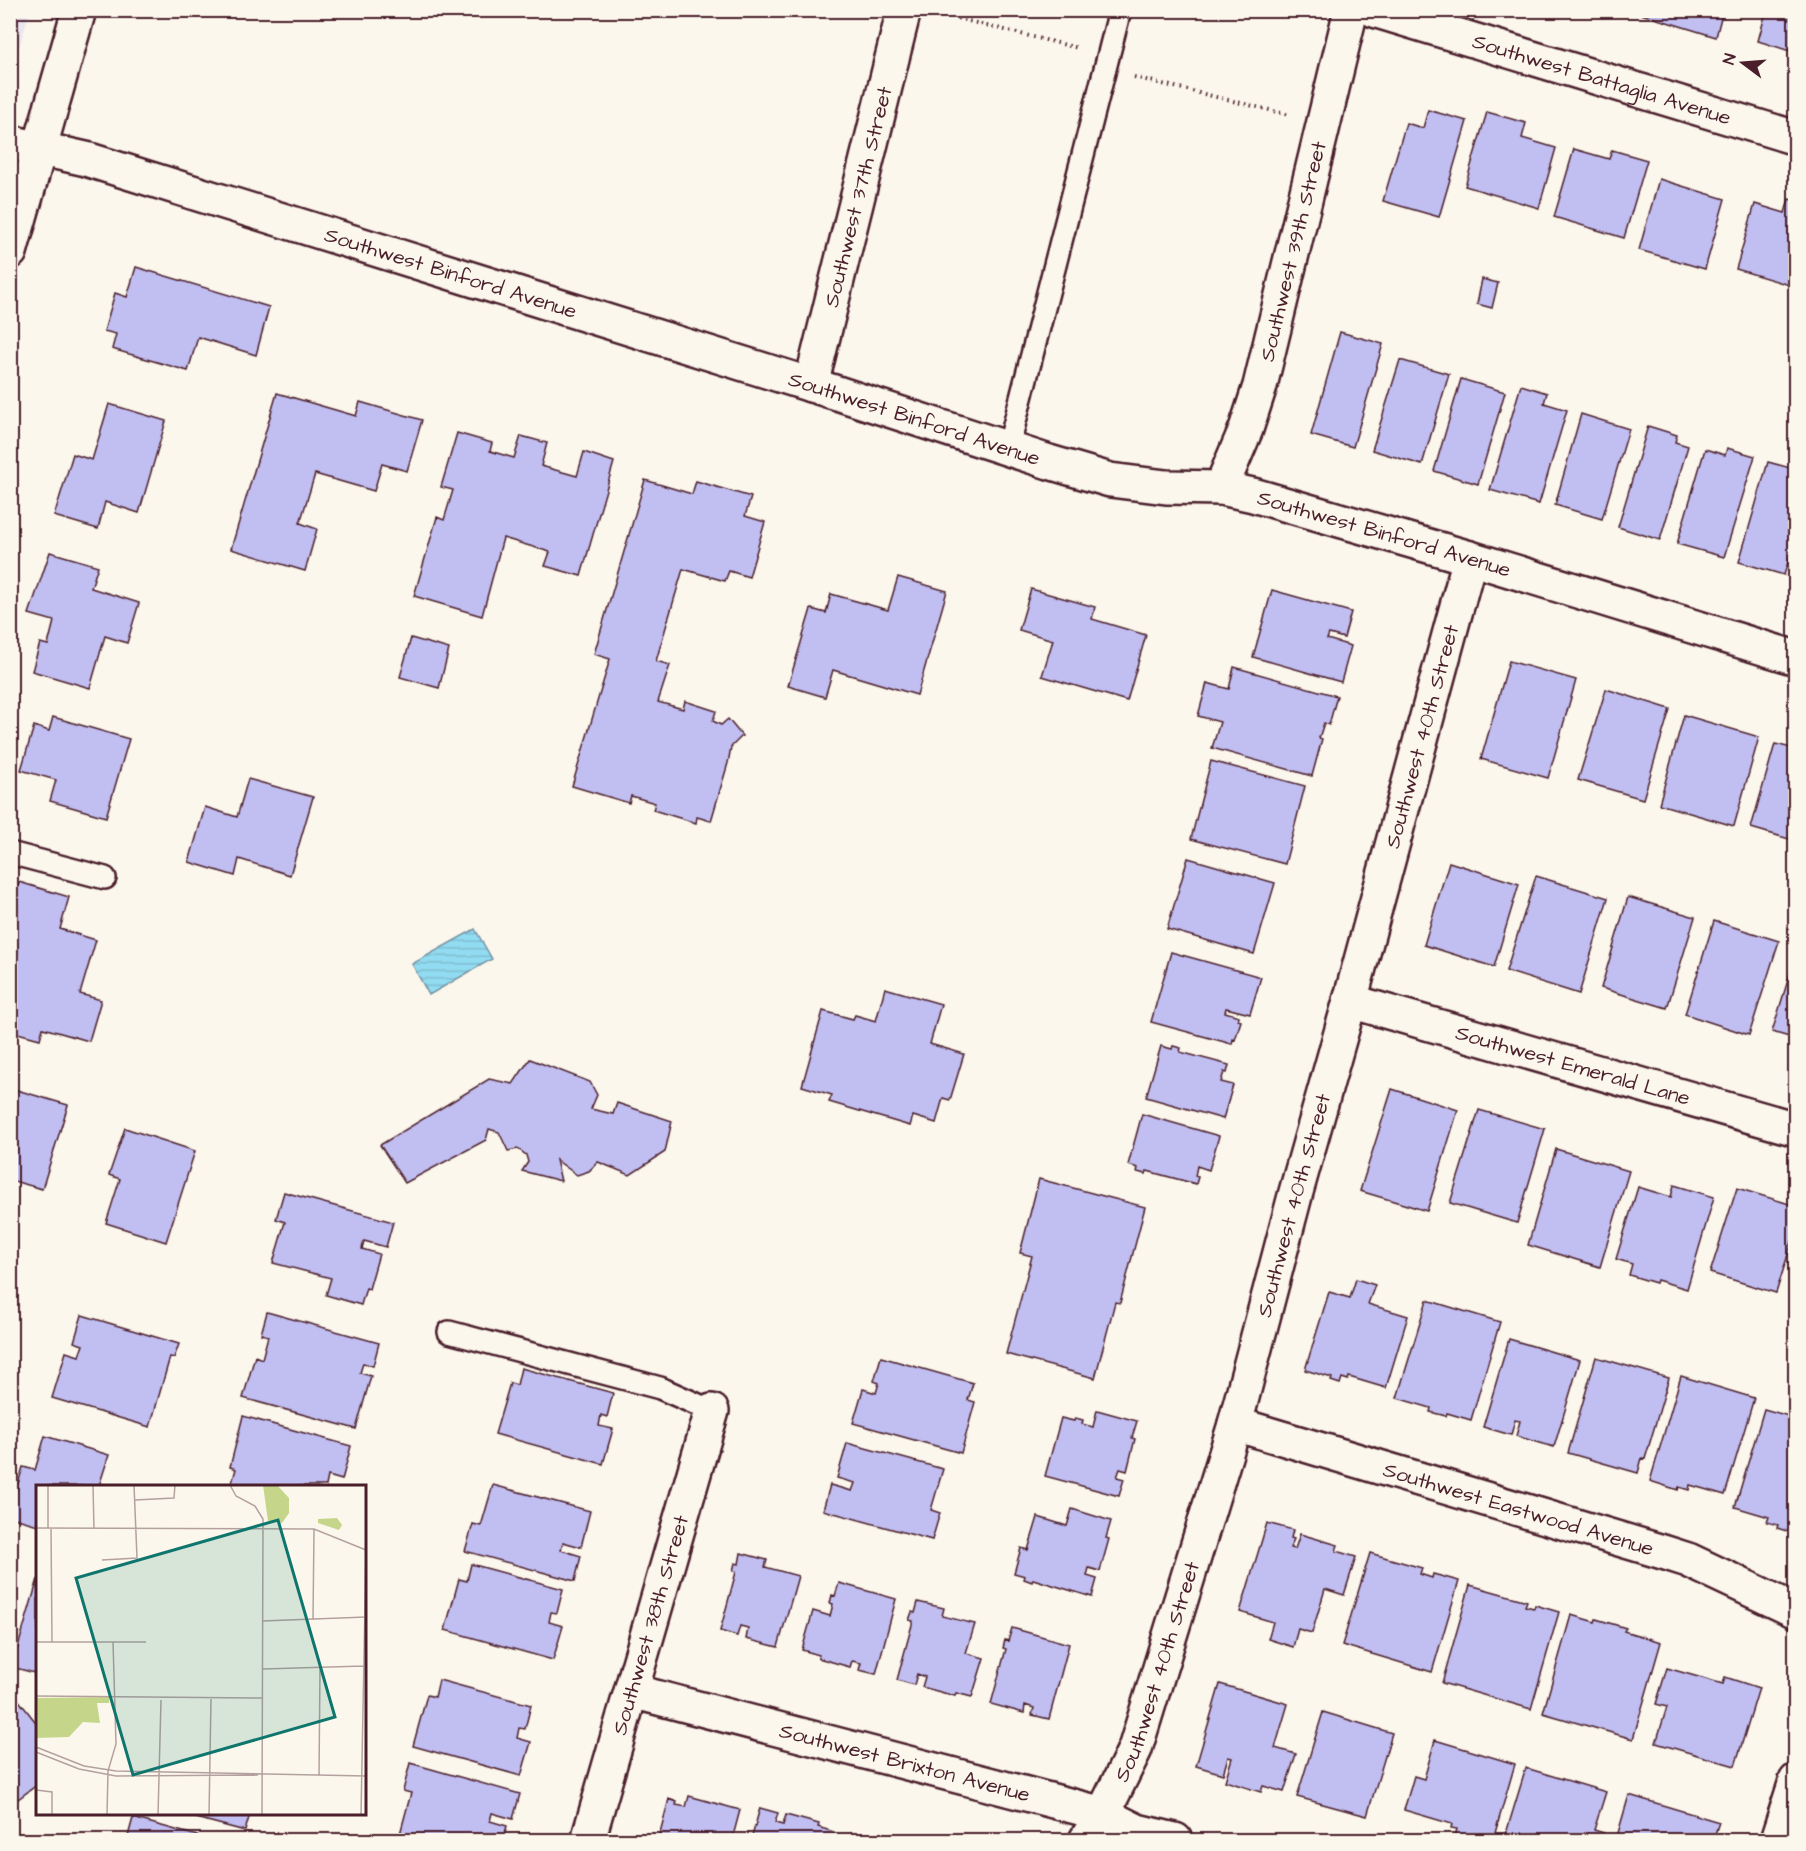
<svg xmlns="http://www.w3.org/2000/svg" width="1806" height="1851" viewBox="0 0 1806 1851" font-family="'Architects Daughter',sans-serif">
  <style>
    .built { fill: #eae6ee }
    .water { fill: url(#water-rules); stroke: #7590a2; stroke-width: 1.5 }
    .building { fill: #c1bef1; stroke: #4a1f2b; stroke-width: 1.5 }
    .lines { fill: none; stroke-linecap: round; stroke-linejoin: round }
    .lane-casing { stroke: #4a1f2b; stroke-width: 26 }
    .street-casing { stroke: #4a1f2b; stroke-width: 38 }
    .secondary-casing { stroke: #4a1f2b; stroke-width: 38 }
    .path { stroke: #4a1f2b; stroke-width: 4; stroke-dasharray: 1.5 4.5; stroke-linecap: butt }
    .lane { stroke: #fbf7ec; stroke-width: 21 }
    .street { stroke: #fbf7ec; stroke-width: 33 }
    .secondary { stroke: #fbf7ec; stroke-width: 33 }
    .labels { text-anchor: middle; stroke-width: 4.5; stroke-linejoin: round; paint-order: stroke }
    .street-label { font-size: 21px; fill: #4a1f2b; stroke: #fbf7ec }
    .inset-road { fill: none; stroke: #b4a19f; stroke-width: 1.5 }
    .view { fill: #0f766e; fill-opacity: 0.15; stroke: #0f766e; stroke-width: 3 }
    .inset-edge { fill: none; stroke: #4a1f2b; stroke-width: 3 }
  </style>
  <defs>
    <pattern id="water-rules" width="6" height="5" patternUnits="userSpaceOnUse" patternTransform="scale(1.5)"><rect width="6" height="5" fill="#91dcf2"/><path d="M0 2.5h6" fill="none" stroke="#7fbcd0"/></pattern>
  </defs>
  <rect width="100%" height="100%" fill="#fbf7ec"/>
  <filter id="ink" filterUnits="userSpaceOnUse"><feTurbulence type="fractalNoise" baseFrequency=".0167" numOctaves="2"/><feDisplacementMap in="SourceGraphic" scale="12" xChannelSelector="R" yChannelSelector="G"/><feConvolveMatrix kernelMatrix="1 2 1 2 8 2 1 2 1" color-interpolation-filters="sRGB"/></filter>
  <g filter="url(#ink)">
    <path class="built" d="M11,10l19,1 -19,63 -1,-63z"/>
    <path class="water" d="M475,929l17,30 -63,36 -17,-31z"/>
    <path class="building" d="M1628,10h95l-7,27z
      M1759,10h37v50l-6,-2v-7l-32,-10 8,-29z
      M1428,110l39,11 -28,96 -56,-16 23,-78 17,5z
      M1487,112l39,11 -4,15 34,10 -17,60 -74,-22z
      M1574,149l35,10 3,-9 35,10 -23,78 -70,-21z
      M1659,179l66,20 -20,70 -66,-19z
      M1789,199l7,2v86l-60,-18 19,-65 30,9z
      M136,267l133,40 -13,48 -58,-18 -10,34 -76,-22 4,-15 -12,-3 11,-38 12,4z
      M1482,279l16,4 -6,25 -15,-4z
      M1340,332l43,12 -30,103 -42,-12z
      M1400,360l49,14 -27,91 -50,-15z
      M1461,379l44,13 -27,92 -44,-13z
      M1521,385l26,8 -3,10 23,7 -28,94 -49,-14z
      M277,393l79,23 4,-14 62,18 -15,51 -25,-7 -8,27 -59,-17 -15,49 17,6 -12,42 -74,-22z
      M109,404l57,17 -27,92 -34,-11 -7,27 -44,-13 19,-62 19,6z
      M1581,414l48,15 -27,90 -47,-14z
      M1648,426l29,9 -2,7 13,4 -28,94 -42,-13z
      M457,433l35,10 -2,8 24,7 7,-22 26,7 -6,23 36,10 7,-24 30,10 -33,114 -36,-10 5,-14 -47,-14 -21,78 -68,-20 23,-79 7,3 9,-30 -12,-3z
      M1727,448l28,8 -31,101 -47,-13 28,-95 20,6z
      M1768,462l26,7 -3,9 5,1v58l-12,38 -45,-13z
      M645,480l47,14 4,-13 55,16 -6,19 20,6 -16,55 -20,-6 -4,10 -42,-12 -27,92 14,4 -12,37 25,7 2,-8 31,10 -3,10 8,4 7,-6 14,17 -11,11 -3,16 -17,58 -14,-4 -1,6 -43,-13 2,-7 -24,-7 -2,7 -57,-17 38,-127 -16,-5z
      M50,552l48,14 -7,22 48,15 -12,40 -22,-7 -15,52 -58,-17 8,-28 8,2 6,-24 -25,-7z
      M898,577l49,14 -30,104 -84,-25 -8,27 -37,-11 23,-77 15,4 5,-19 57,16z
      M1031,589l64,18 -3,12 54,16 -19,66 -85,-25 11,-36 -34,-10z
      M1272,590l79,22 -7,26 -15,-4 -2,5 24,7 -10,36 -88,-25z
      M411,638l38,11 -10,39 -39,-11z
      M1509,661l67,19 -28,98 -67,-19z
      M1234,667l103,29 -8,29 -5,-2 -5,15 3,1 -10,37 -100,-28 8,-26 -22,-6 9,-33 22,6z
      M1606,689l64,20 -27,90 -65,-19z
      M1684,715l75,22 -25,89 -75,-22z
      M53,717l76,22 -23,78 -56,-16 6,-21 -35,-10 13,-44 15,5z
      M1775,744l21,5v92l-45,-13z
      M1211,761l94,25 -20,78 -94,-25z
      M248,779l65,18 -23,78 -51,-16 -4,17 -46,-14 16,-55 32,10z
      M1188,858l87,25 -21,71 -87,-25z
      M1449,862l70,22 -25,83 -70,-22z
      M1536,876l72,22 -29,96 -73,-23z
      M19,882l50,15 -9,32 36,11 -16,54 21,6 -12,41 -46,-13 -3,11 -30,-8v-60l8,-20 -8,-2v-39z
      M1628,897l67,20 -28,91 -66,-20z
      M1714,921l65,20 -30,94 -64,-21z
      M1171,952l90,25 -11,37 -24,-6 -1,4 14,4 -1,4 3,1 -6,19 -2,-1 -1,5 -81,-22z
      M1796,954v85l-24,-7z
      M885,988l56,16 -11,40 34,10 -14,46 -7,-2 -7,25 -23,-7 -3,10 -81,-24 3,-7 -30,-9 21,-75 30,8 2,-4 21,6z
      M1161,1046l11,3 1,-3 8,2 -1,4 49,13 -2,8 -3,-1 -3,10 12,3 -10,34 -77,-22z
      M530,1059l60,23 7,13 -6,14 22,5 4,-11 55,18 -7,31 -35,23 -32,-13 -9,9 -12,4 -21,-15 5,21 -39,-10 6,-9 -2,-7 -8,-6 -10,2 -9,-19 -10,-3 -3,11 -81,43 -25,-38 109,-66 24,5z
      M10,1088l58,17 -26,84 -32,-9z
      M1392,1089l66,21 -31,101 -67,-20z
      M1479,1110l66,19 -28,94 -67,-20z
      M1142,1114l77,22 -10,34 -12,-4 -2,10 3,1 -2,7 -49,-13 -1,3 -9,-2 1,-4 -10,-3z
      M125,1128l70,23 -29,91 -60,-19 14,-44 -11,-4z
      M1556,1149l73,22 -29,96 -72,-22z
      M1039,1179l106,28 -25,96 -5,-1 -20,76 -89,-24 26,-98 -12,-3z
      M1674,1185l40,12 -27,92 -30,-9 -1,3 -27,-8 3,-11 -16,-5 22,-72 33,10z
      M1737,1188l59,18v23l-20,64 -66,-20z
      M284,1192l109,30 -7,25 -22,-6 -2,8 17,5 -10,35 -3,-1 -5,17 -35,-10 5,-17 -58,-15 12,-41 -9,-3z
      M1356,1279l19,6 -7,19 40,12 -22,72 -37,-11 -1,3 -6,-2 -2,6 -9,-3 1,-3 -27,-8 24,-78 21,6z
      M1427,1300l73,22 -29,98 -24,-7 -1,3 -16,-4 1,-4 -34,-10z
      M267,1312l112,31 -6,23 -10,-3 -3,10 11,3 -15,53 -113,-31 12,-42 7,3 6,-23 -7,-2z
      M82,1315l97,29 -5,14 -4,-1 -20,70 -98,-29 14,-46 13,4 4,-11 -9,-3z
      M1509,1339l71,21 -26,87 -38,-11 4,-15 -5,-1 -4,15 -28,-8z
      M881,1357l92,26 -5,17 7,2 -14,51 -108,-30 10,-34 13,4 3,-10 -5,-2z
      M1596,1357l73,21 -24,81 -3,-1 -4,15 -70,-20z
      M521,1368l92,25 -6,24 -6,-2 -2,11 14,3 -10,35 -108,-30 15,-51 7,2z
      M1681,1376l73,22 -29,97 -35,-10 -1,5 -10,-3 -1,3 -28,-9z
      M1764,1409l32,9v116l-19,-6 1,-3 -11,-3 2,-5 -34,-10z
      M1097,1410l40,11 -5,17 3,1 -8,32 -7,-2 -3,8 7,2 -5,17 -74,-20 16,-58 13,3 1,-3 8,2 -1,4 11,3z
      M243,1416l108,30 -9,34 -14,-4 -2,10h-95l5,-17 -6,-2z
      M45,1436l64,19 -10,31h-61v39l-28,-8v-7l13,-43 12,3z
      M847,1443l96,26 -12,41 9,3 -8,27 -109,-30 7,-25 22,6 3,-8 -18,-5z
      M493,1485l97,26 -9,36 -18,-5 -2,8 20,6 -6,25 -110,-30 8,-27 8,2z
      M1072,1509l39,12 -5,17 3,1 -9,32 -11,-3 -2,8 10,3 -5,18 -59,-18 -1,3 -8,-3 1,-3 -11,-3 7,-25 7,2 10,-33 29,9z
      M1267,1523l26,7 -2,8 3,1 -4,9 5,1 5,-15 38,11 -2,6 20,6 -12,38 -19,-6 -13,44 -14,-4 -5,18 -25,-8 5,-17 -33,-10z
      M741,1553l26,7 -2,7 33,9 -20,71 -32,-8 2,-11 -8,-2 -3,10 -17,-5 16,-59 -3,-1 2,-8 4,1z
      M1370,1553l52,15 -2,6 12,4 1,-4 26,7 -27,91 -90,-27z
      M471,1564l92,25 -6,24 -6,-1 -2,10 14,4 -10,34 -108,-30 14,-51 8,2z
      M38,1579v95l-26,-7z
      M839,1583l57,16 -20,75 -17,-4 2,-7 -9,-2 -2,6 -32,-9 1,-3 -17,-5 11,-39 17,5 3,-12 -3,-1 2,-8 3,1z
      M1470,1585l57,16 -2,5 9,2 1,-3 24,7 -28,97 -89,-26z
      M918,1602l26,6 -2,8 33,8 -9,29 18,5 -12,39 -16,-4 -1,3 -33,-9 3,-10 -8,-3 -3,11 -17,-5 16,-59 -4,-1 3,-8 3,1z
      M1571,1615l24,7 1,-3 30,9 -2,3 37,11 -28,97 -90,-26z
      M1012,1628l57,16 -20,75 -17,-4 2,-7 -9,-3 -1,8 -33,-9 15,-55 -3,-1 2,-8 3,1z
      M1667,1668l56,16 2,-7 34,11 -24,78 -79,-23 11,-36 -11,-3z
      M439,1680l92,25 -6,24 -6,-1 -2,10 14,4 -10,34 -108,-30 14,-51 8,2z
      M1220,1684l68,20 -13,44 21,6 -12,38 -21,-6 -2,6 -36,-11 7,-23 -4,-1 -5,17 -27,-8z
      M13,1693l25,32v59l-28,21v-110z
      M1323,1712l69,21 -25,83 -70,-19z
      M1435,1740l80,24 -22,76h-24l-14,-4 2,-7 -6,-1 1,-4 -48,-14 10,-34 10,3z
      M410,1763l110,31 -7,25 -21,-6 -2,8 17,5 -4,14h-80l-23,-6 11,-41 -8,-2z
      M1526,1768l80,24 -12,38 10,3 -2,7h-98z
      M1629,1795l90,27 -6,18h-97z
      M689,1796l51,14 -8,30h-74l11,-41 8,3 -1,3 10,2z
      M760,1808l18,5 -3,10 8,2 3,-10 33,9 -1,3 16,5 -2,8h-81z
      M181,1814h69l-5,17z
      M133,1818l79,22h-85z
      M852,1833l18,5 -1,2h-19z"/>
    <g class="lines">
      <defs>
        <path id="lane" d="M1008,449l112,-439
          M10,853l95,25
          M449,1332l211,56 52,23"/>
        <g id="street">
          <path id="s1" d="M1374,10l422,128"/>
          <path id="s2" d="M10,142l76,17 748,233 215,70 61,18 56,7 55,1 32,7 217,63 326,100"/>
          <path id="s3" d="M811,385l93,-375"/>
          <path id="s4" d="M1221,488l25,-59 14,-43 91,-376"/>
          <path id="s5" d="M1350,1001l446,128"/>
          <path id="s6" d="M1235,1424l431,129 22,7 108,51"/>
          <path id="s7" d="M632,1691l471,123 34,17 38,9"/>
          <path id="s8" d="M588,1840l124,-429"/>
          <path id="s9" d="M1086,1840l17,-26 32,-65 100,-325 61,-232 54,-191 120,-443"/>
          <path d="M1777,1840l19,-59"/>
        </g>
        <path id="secondary" d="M10,252l69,-242"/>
      </defs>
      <use href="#lane" class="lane-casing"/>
      <use href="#street" class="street-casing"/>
      <use href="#secondary" class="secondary-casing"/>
      <path class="path" d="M940,14l138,34
        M1134,77l156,38"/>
      <use href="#lane" class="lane"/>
      <use href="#street" class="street"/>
      <use href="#secondary" class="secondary"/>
    </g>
  </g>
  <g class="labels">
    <g class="street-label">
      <text dy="7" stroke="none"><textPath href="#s1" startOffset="238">Southwest Battaglia Avenue</textPath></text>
      <text dy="7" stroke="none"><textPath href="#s3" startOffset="194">Southwest 37th Street</textPath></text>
      <text dy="7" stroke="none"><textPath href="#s4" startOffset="248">Southwest 39th Street</textPath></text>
      <text dy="7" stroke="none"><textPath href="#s2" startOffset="460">Southwest Binford Avenue</textPath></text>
      <text dy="7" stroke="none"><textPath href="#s2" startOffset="946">Southwest Binford Avenue</textPath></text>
      <text dy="7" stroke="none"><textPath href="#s2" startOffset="1432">Southwest Binford Avenue</textPath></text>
      <text dy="7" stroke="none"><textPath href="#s9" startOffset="1156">Southwest 40th Street</textPath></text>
      <text dy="7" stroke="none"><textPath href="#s5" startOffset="232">Southwest Emerald Lane</textPath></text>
      <text dy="7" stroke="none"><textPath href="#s9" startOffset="670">Southwest 40th Street</textPath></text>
      <text dy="7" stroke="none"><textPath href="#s6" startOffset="296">Southwest Eastwood Avenue</textPath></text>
      <text dy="7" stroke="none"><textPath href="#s8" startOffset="224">Southwest 38th Street</textPath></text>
      <text dy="7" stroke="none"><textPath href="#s9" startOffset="184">Southwest 40th Street</textPath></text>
      <text dy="7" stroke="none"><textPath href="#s7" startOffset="282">Southwest Brixton Avenue</textPath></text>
    </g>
  </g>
  <g transform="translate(36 1485)">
    <rect width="330" height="330" fill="#fbf7ec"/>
    <path d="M227,0h14l12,13v15l-7,10 -14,-2zM301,33l5,7 -3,5 -21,-7v-4zM73,212v6h-12l3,20 -17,-1 -14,15 -33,1v-40z" fill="#c5d68b"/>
    <path class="inset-road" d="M12,0v43M57,0l1,44M194,0l6,11 19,10 8,13 -1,296M99,15l39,-2 1,-13M0,43l278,1 52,21M15,43l1,114M66,75l35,-2 -3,-73M277,134l1,-90M226,136l104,-4M0,157h110M227,184l101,-3M0,211l227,2M0,262l48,19 32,5 250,5M0,267l43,17 37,7 142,-1M283,291l1,-108M0,305l16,2v23M71,330l1,-44 8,-27 -3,-102M122,330l3,-115M173,330l2,-116M325,330l5,-265"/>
    <path class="view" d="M242,35l57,197 -202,58 -57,-197z"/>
    <rect width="330" height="330" class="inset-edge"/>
  </g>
  <rect width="1806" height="1851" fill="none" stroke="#fbf7ec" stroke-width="36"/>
  <rect x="18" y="18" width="1770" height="1815" fill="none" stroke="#4a1f2b" stroke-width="2" filter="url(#ink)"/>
  <g transform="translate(1743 63) rotate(286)" stroke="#fbf7ec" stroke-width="4.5" paint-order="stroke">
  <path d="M0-4.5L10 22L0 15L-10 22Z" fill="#4a1f2b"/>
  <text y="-9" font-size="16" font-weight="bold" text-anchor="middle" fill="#4a1f2b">N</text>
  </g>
</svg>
